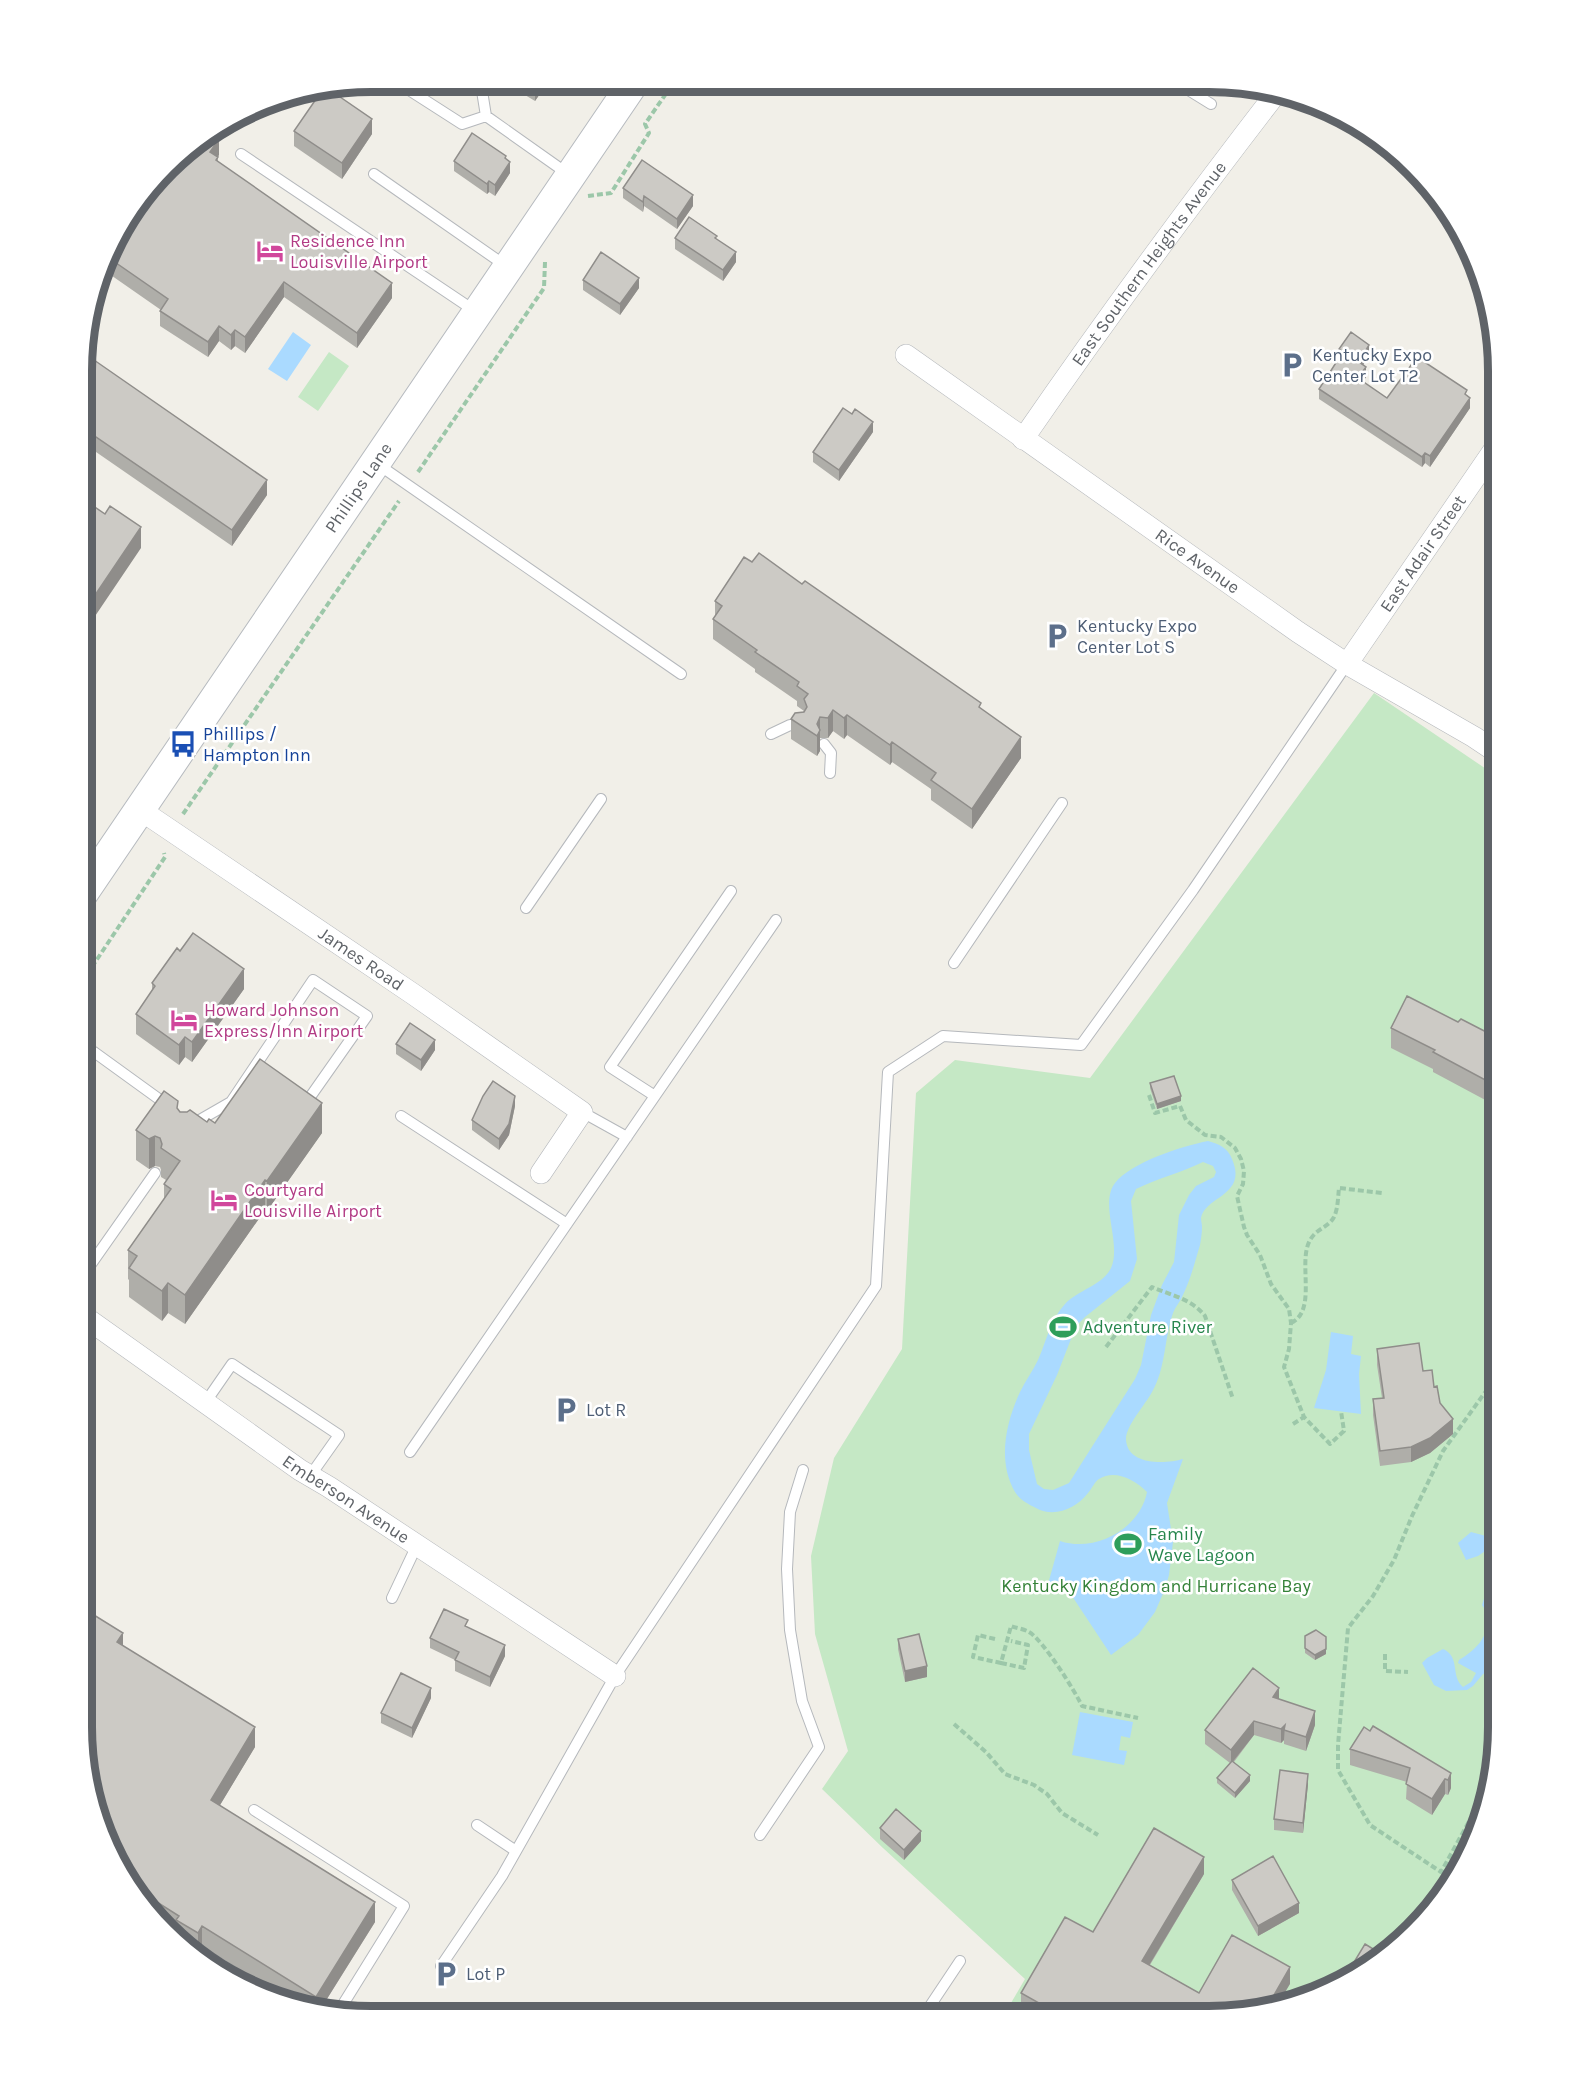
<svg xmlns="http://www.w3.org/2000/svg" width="1579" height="2097" viewBox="0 0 1579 2097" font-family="Karla,sans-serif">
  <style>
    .green { fill: #c5e8c5 }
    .water { fill: #aadaff; fill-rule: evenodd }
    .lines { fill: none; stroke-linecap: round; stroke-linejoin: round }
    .service-casing { stroke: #b5b8bc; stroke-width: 12 }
    .minor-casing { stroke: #b5b8bc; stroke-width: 22 }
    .secondary-casing { stroke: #b6babf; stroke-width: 32 }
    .path { stroke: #9cc7a9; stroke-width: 4; stroke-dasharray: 6 3; stroke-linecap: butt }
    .service { stroke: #fff; stroke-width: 10 }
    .minor { stroke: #fff; stroke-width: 21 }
    .secondary { stroke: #fff; stroke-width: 30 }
    .wall { fill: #afaea9 }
    .shaded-wall { fill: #8f8d8a }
    .building { fill: #cccac5; stroke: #8f8d8a; stroke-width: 1.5 }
    .labels { text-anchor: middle; stroke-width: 5; stroke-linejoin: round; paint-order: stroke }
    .hotel-label { font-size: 18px; fill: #b23c85; stroke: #fff; text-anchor: start }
    .street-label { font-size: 18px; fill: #5f6368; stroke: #fff }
    .service-label { font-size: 18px; fill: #4e5e75; stroke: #fff; text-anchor: start }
    .transit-label { font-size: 18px; fill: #164399; stroke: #fff; text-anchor: start }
    .leisure-label { font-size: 18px; fill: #27864d; stroke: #fff; text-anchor: start }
    .park-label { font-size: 18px; fill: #348238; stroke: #fff }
    .rim { fill: none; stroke: #5f6368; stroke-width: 8 }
  </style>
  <rect width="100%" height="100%" fill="#f1efe8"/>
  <path class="green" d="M329,352l20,14 -31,45 -20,-14z
    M1374,693l124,84 -1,969 -14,74 -34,68 -49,56 -63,42 -128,30 -205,-1 21,-36 -142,-131 -61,-59 26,-38 -33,-117 -4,-78 23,-98 68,-109 14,-256 39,-33 135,18z"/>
  <path class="water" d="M293,332l18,13 -24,36 -19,-12z
    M1208,1141c11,3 20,7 24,18 16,37 -27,37 -31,59 0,3 1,6 1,9 0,6 -1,12 -2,18 -5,17 -10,36 -18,52 -2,5 -7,10 -9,16 -9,26 -7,55 -21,79 -7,13 -27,35 -26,48 2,26 40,24 57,19l-16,44 6,39 -4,33 -4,14 -10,23 -17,23 -27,20 -39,-59 -8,-6 -16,-6 12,-43c35,12 80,-12 87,-49 -12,-12 -32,-23 -48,-13 -5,3 -7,10 -11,14 -12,16 -34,25 -52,15 -8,-4 -16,-8 -21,-16 -18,-31 -9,-70 5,-100 5,-11 13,-21 18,-32 9,-20 12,-40 27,-56 13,-14 38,-19 46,-36 11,-24 -12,-64 4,-85 17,-21 67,-37 93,-42zM1203,1162l10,4 3,6 -2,5 -18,9 -7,9 -10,20 -5,47 -12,23 -11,30 -10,50 -6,14 -66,104 -16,7 -9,-1 -7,-5 -8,-34v-16l28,-59 19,-49 9,-9 45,-36 7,-22 -6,-58 5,-12c22,-11 45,-16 67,-27z
    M1331,1332l22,4 -2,18 10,2 -2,18 2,40 -47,-6 12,-38z
    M1471,1532l26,7v5l-5,-1 -1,4 -13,9 -12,4 -8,-17z
    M1495,1564l2,1v104l-14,5 -10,12 -6,4 -21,1 -12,-6 -12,-22 5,-5 16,-9c18,8 7,27 20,38l8,-5 5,-9 -18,-10 1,-3c18,-11 27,-21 31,-43l-8,-12z
    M1080,1712l53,10 -3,16 -9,-2 -2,14 8,1 -3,14 -52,-10z"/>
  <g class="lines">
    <defs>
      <path id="service" d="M413,81l-4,9 53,34 24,-8
        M467,81l15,10 4,25 82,58
        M1177,83l34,21
        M241,154l234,157
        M374,174l132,92
        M376,463l305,211
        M771,734l19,-9 10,1
        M824,744l7,9 -1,20
        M526,908l75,-109
        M954,963l108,-160
        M82,1069l12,-17 76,55
        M655,1096l-45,-29 121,-176
        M582,1112l45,25
        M401,1116l166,108
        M191,1125l40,-23 82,-122 54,36 -59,84 -7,-5
        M82,1252l11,9
        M82,1277l73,-104
        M205,1403l27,-39 107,71 -29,41
        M410,1452l366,-532
        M392,1598l25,-53
        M254,1810l150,96 -67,108
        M477,1825l39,26
        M760,1835l59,-88 -17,-46 -12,-71 -3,-61 3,-57 13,-42
        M441,1966l61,-90 113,-200 261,-390 12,-214 55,-36 138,9 112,-155 154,-226
        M924,2015l36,-54"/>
      <g id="minor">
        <path id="s1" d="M906,355l392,277 49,32 127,73 24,16"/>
        <path id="s2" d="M1023,439c82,-119 166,-233 254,-347"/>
        <path id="s3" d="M1347,664l151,-220"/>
        <path id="s4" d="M139,809l274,185 169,118 -41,61"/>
        <path id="s5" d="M82,1315l218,155 29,17 286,189"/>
      </g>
      <g id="secondary">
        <path id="s6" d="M83,893l551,-811"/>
      </g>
    </defs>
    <use href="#service" class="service-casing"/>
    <use href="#minor" class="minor-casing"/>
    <use href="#secondary" class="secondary-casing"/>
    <path class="path" d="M588,196l23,-3 38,-60 -4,-9 29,-42
      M418,472l126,-184 1,-26
      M183,814l216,-313
      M82,982l83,-125 -1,-4
      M1149,1095l6,18 25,-7 6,14 19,15 16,2 14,11 6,11 3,12 -1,13 -6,12 7,31 3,8 13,20 11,29 18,25 2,14 -2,26 -5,18 20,50 26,27 14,-13 -3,-20
      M1291,1323c24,-11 10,-52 16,-75 5,-20 20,-18 27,-31 4,-8 4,-20 5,-29l43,5
      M1106,1347l46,-60c18,8 40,12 53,29l28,83
      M1293,1424l11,-7
      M995,1639l-17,-4 -5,22 28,6 10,-37c5,2 13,3 18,6 14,8 46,59 53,74l56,12
      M1385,1654v17l23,1
      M1001,1663l23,5 4,-23 -17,-4
      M954,1724l32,28 19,22 29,11 13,9 15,19 36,22
      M1486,1803l-9,4 -36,65 -71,-47 -32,-55v-25l10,-117 25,-32 21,-36 18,-44 31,-65 48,-67 7,1"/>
    <use href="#service" class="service"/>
    <use href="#minor" class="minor"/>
    <use href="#secondary" class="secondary"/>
  </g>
  <path class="wall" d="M515,81l48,1 -9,13 -10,-7 -9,13 -20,-12z
    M294,131l78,3 -30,45 -48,-33z
    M219,155l-1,2v5l174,136 -35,50 -73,-51 -39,56 -10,-7 -4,4 -12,-9 -11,16 -48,-31v-15l1,-1 -56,-39v-3l9,-25z
    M506,160l4,13 -15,23 -6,-4 -2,2 -33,-23v-10z
    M623,188l70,18 -16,23 -33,-23 -1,6 -20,-14z
    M675,238l61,24 -13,19 -48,-32z
    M583,280l56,8 -19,27 -37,-25z
    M1339,349l30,6 -6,10 3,12 -3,5 24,16 80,-3 3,13 -40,59 -5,-4 -3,4 -103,-68v-10l20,-32z
    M83,376l184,119 -35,51 -149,-103z
    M873,432l-34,49 -26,-19v-10z
    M715,601l266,108 40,49 -49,71 -41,-29v-11l-39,-27 -2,3 -43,-30 -3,4 -11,-8 -5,7h-8v13l-3,5 -26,-17v-20l13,-8 -7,-5v-5l-42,-29v-3l-42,-30v-20l2,-3z
    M152,983l92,6 -52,73 -7,-5 -6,8 -43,-31v-20l16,-23z
    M1458,1022l40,16v63l-9,1 -56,-30v-3l-42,-21v-20z
    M396,1044l39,6 -14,21 -25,-17z
    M1150,1083l31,18 -24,8 -7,-21z
    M515,1106l-6,29 -10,15 -27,-20v-10z
    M178,1109l2,3 27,10 115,11 -55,78 -2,-1 -80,114 -17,-11 -6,8 -33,-24v-17l-1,-1v-29l36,-51v-15l2,-4 -5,-3v-7l-1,-3 -5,-1 -6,3 -13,-9v-30z
    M1377,1349l57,38 6,16 13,31 -23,19 -19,9 -31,4 -7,-51v-16l9,-1 -5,-33z
    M468,1627l37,29 -15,31 -35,-16v-11l-25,-12v-10z
    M1305,1636l21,18 -11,6 -10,-7z
    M898,1639l29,38 -22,5 -7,-33z
    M123,1646l132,101 -35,58 155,117 -55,88 -27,-7 -91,-57 -4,7 -13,-8 -9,-7v-4l-13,-8 -10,-8 -42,-63z
    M431,1698l-19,40 -31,-15v-10z
    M1279,1699l36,26 -9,26 -22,-7v-4l-3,3 -27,-8 -20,27 16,19 -15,17 -18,-15v-5l13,-15 -25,-19v-14z
    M1350,1749l101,24v15l-3,7 -3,-1 -13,21 -26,-16 1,-17 -57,-17z
    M1308,1784l-5,49 -29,-3v-11z
    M880,1828l41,13 -17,19 -24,-21z
    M1204,1874l-54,91 49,28 91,-9 -259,32 -10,-6v-17l72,-61z
    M1232,1880l67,33 -41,23 -26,-46z"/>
  <path class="shaded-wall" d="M538,81h6v7l-9,13v-15z
    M554,82h9l-9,13z
    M372,119v15l-30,45v-16z
    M219,139v16l-9,13v-16z
    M510,162v11l-15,23v-11z
    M489,181v11l-2,2v-10z
    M693,195v11l-16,23v-10z
    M644,196v10l-1,6v-10z
    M736,252v10l-13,19v-11z
    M639,278v10l-19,27v-11z
    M284,282v15l-39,56v-16z
    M392,283v15l-35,50v-15z
    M219,326v15l-11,16v-15z
    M235,330v16l-4,4v-15z
    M1369,345v10l-10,17v-10z
    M1366,367v10l-8,12v-11z
    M1470,398v10l-40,59v-11z
    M873,422v10l-34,49v-11z
    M1425,453v10l-3,4v-10z
    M267,480v15l-35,51v-16z
    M141,527v21l-58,86v-21z
    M833,710v21l-5,7v-20z
    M847,715v20l-3,4v-21z
    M820,717v34l-3,5v-32z
    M1021,737v21l-49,71v-20z
    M892,742v20l-2,3v-20z
    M244,969v20l-52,73v-20z
    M185,1037v20l-6,8v-20z
    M435,1040v10l-14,21v-11z
    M515,1096v10l-6,29 -10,15v-11z
    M1181,1096v5l-24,8v-5z
    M322,1103v30l-55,78v-30z
    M155,1136v30l-6,3v-30z
    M265,1180v30l-80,114v-29z
    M168,1283v30l-6,8v-30z
    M1453,1419v15l-23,19 -19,9v-15z
    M123,1633v20l-6,-11z
    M1326,1643v11l-11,6v-5z
    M505,1645v11l-15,31v-10z
    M927,1666v11l-22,5v-11z
    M431,1688v10l-19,40v-10z
    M1279,1688v15l-6,-6z
    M1315,1711v14l-9,26v-14z
    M1254,1721v14l-23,29v-14z
    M1285,1725l-1,15 -3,3v-14z
    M255,1727v20l-44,73v-20z
    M1451,1773v15l-3,7v-15z
    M1308,1774v10l-5,49v-10z
    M1250,1775v6l-15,17v-5z
    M1445,1779v15l-13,21v-16z
    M921,1831v10l-17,19v-10z
    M1204,1857v17l-62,103v-16z
    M375,1902v20l-55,88 -4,-1v-12z
    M1299,1903v10l-41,23v-10z
    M202,1926v20l-4,7v-20z
    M1290,1967v17l-9,15 -11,3z"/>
  <path class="building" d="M528,81h10l-3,5z
    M327,88l45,31 -30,44 -48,-32 29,-42z
    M472,133l34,23 -1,2 5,4 -15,23 -6,-4 -2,3 -33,-23z
    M212,134l7,5 -9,13 8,5 -2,3 176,123 -35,50 -73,-51 -39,55 -10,-7 -4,5 -12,-9 -11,16 -48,-31 8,-12 -59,-41 5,-15 46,-66 20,-24z
    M642,160l51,35 -16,24 -33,-23 -1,6 -20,-14z
    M689,217l28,19 -2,2 21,14 -13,18 -48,-32z
    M601,252l38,26 -19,26 -37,-24z
    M1351,332l18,13 -10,17 7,5 -8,11 29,20 30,-41 50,33 -2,4 5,4 -40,58 -5,-3 -3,4 -103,-68 24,-37 -4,-3z
    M94,360l173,120 -35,50 -149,-102v-52z
    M843,408l9,6 3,-5 18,13 -34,48 -26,-18z
    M83,499l22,15 5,-8 31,21 -58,86z
    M759,553l43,31 3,-3 176,122 -2,4 42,30 -49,72 -41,-29 5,-7 -44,-31 -2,3 -43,-30 -3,3 -11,-8 -5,8 -8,-1 -3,7 3,6 -3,6 -26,-17 4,-6 9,-1 3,-5 -3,-8 4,-5 -11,-8 2,-4 -44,-30 2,-2 -44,-31 9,-13 -7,-5 29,-44 8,5z
    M193,933l51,36 -52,73 -7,-5 -6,8 -43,-31 19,-28 -3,-3 25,-35 3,3z
    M1407,996l51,26 3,-3 37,19v44h-9l-56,-30 2,-2 -44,-22z
    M410,1023l25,17 -14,20 -25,-16z
    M260,1059l62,44 -55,78 -2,-1 -80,115 -17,-12 -6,8 -33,-23 8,-12 -9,-6 43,-61 -7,-5 16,-23 -19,-13 1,-4 -2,-6 -5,-2 -6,3 -13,-9 28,-39 14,10 -1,7 3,4h7l3,-2 17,12 2,-3 6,4z
    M1174,1076l7,20 -24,8 -7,-21z
    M493,1081l22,15 -6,28 -10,15 -27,-19 11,-24z
    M1419,1343l4,28 9,-1 2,17 3,-1 3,17 13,16 -23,19 -19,9 -31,4 -7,-52 11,-1 -7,-49z
    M81,1607l42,26 -6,9 138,85 -44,73 164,102 -59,95 -114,-71 -4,7 -22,-13 3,-4 -46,-29 -22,-32 -30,-128z
    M444,1609l24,11 -3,6 40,19 -15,32 -35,-17 4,-8 -29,-14z
    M1316,1630l10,7v12l-11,6 -10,-7v-12z
    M919,1634l8,32 -22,5 -7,-32z
    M1253,1668l26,20 -6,9 42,14 -9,26 -22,-7 1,-5 -4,4 -27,-8 -23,29 -26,-20z
    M401,1673l30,15 -19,40 -31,-15z
    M1373,1726l78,47 -3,7 -3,-1 -13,20 -26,-15 4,-16 -60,-19 14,-22 6,4z
    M1232,1761l18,14 -15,18 -18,-15z
    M1280,1770l28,4 -5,49 -29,-4z
    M896,1809l25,22 -17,19 -24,-22z
    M1154,1828l50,29 -62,104 57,32 33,-58 58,32 -20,35 -61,14h-177l7,-13 -18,-10 44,-76 28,15z
    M1273,1856l26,47 -41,23 -26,-46z
    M1365,1944l18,11 -41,27z"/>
  <defs>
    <symbol id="hotel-bare" viewBox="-9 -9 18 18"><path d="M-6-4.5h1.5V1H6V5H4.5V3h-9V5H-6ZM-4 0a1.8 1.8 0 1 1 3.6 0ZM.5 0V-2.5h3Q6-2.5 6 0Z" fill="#d1479c" stroke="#fff" stroke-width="2.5" paint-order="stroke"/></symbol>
    <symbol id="parking-bare" viewBox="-9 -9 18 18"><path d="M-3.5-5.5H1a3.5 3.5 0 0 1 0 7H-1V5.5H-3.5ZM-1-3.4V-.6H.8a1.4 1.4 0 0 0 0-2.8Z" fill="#5c6f8a" stroke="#fff" stroke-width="2.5" paint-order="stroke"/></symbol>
    <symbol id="bus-bare" viewBox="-9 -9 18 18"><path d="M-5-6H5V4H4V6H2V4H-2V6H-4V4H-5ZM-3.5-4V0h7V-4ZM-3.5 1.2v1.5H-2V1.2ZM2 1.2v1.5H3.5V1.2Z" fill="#1a4fb4" stroke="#fff" stroke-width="2.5" paint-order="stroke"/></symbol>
    <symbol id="stadium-bare" viewBox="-9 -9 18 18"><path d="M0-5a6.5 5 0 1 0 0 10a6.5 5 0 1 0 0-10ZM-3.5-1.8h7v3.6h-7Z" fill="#2e9e5b" stroke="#fff" stroke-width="2.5" paint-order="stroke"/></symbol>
  </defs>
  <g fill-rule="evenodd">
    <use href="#hotel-bare" x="251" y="232" width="38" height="38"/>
    <use href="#parking-bare" x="1273" y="346" width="38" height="38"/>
    <use href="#parking-bare" x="1038" y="617" width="38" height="38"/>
    <use href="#bus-bare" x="164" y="725" width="38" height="38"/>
    <use href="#hotel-bare" x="165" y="1001" width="38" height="38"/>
    <use href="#hotel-bare" x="205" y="1181" width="38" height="38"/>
    <use href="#stadium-bare" x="1044" y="1308" width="38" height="38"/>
    <use href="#parking-bare" x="547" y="1391" width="38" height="38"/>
    <use href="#stadium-bare" x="1109" y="1525" width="38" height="38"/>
    <use href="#parking-bare" x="427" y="1955" width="38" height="38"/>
  </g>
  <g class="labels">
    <g class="hotel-label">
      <text x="290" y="247">Residence Inn<tspan x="290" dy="21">Louisville Airport</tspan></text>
      <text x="204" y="1016">Howard Johnson<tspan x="204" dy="21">Express/Inn Airport</tspan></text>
      <text x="244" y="1196">Courtyard<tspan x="244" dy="21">Louisville Airport</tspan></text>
    </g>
    <g class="street-label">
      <text dy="6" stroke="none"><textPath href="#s2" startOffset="216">East Southern Heights Avenue</textPath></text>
      <text dy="6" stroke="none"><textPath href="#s6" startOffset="490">Phillips Lane</textPath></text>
      <text dy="6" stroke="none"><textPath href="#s3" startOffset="134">East Adair Street</textPath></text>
      <text dy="6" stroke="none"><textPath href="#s1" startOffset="357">Rice Avenue</textPath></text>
      <text dy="6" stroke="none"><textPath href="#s4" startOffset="268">James Road</textPath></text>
      <text dy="6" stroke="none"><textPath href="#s5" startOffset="322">Emberson Avenue</textPath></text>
    </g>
    <g class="service-label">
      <text x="1312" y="361">Kentucky Expo<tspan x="1312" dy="21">Center Lot T2</tspan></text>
      <text x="1077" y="632">Kentucky Expo<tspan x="1077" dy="21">Center Lot S</tspan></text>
      <text x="586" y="1416">Lot R</text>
      <text x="466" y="1980">Lot P</text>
    </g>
    <g class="transit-label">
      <text x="203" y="740">Phillips /<tspan x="203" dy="21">Hampton Inn</tspan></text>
    </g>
    <g class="leisure-label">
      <text x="1083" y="1333">Adventure River</text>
      <text x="1148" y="1540">Family<tspan x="1148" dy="21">Wave Lagoon</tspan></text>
    </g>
    <g class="park-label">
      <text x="1156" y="1592">Kentucky Kingdom and Hurricane Bay</text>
    </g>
  </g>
  <path d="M0 0H1579V2097H0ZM371 92H1209A279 279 0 0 1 1488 371V1727A279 279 0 0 1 1209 2006H371A279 279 0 0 1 92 1727V371A279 279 0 0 1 371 92Z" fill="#fff" fill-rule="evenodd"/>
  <path class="rim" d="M371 92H1209A279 279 0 0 1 1488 371V1727A279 279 0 0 1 1209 2006H371A279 279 0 0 1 92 1727V371A279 279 0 0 1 371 92Z"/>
</svg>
